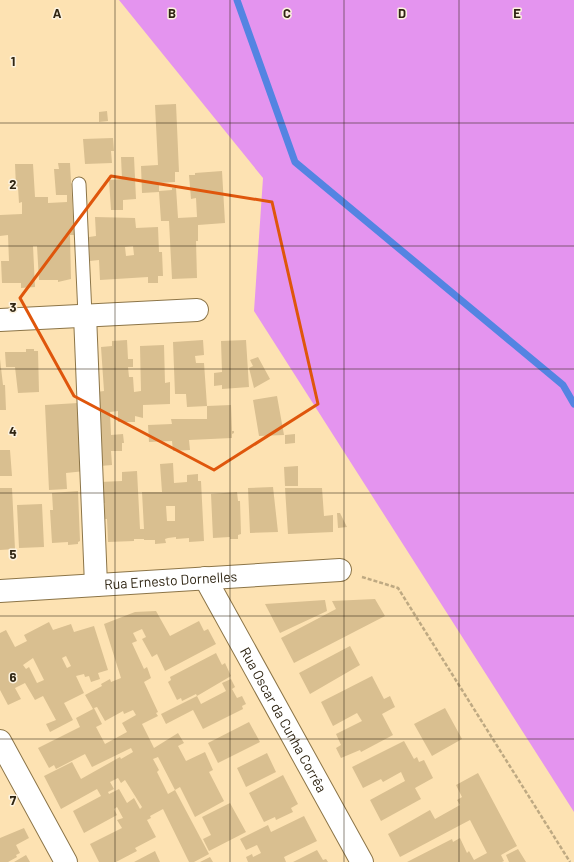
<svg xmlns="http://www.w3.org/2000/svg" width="574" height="862" viewBox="0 0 574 862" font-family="Barlow,sans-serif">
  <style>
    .forest { fill: #e494ef }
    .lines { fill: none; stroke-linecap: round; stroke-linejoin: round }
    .stream { stroke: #5484e2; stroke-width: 7 }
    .building { fill: #d9bf90; fill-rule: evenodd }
    .lane-casing { stroke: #8c7548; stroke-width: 15 }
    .street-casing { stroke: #8c7548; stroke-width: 24 }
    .secondary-casing { stroke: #8c7548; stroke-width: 24 }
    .path { stroke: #bea982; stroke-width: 2.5; stroke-dasharray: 4 2; stroke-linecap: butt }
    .lane { stroke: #fff; stroke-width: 13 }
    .street { stroke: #fff; stroke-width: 22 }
    .secondary { stroke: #fff; stroke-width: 22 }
    .marked { fill: none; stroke: #df560c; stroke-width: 3; stroke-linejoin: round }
    .grid { fill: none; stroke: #2f2513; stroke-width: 1; stroke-opacity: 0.55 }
    .labels { text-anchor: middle; stroke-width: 3; stroke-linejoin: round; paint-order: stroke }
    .street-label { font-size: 14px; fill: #2f2513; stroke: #fcf2df }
    .grid-label { font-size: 13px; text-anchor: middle; font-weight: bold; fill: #2f2513; stroke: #fcf2df; stroke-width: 3; stroke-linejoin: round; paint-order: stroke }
  </style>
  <rect width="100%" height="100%" fill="#fde2b2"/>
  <path class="forest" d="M119,0h455v812l-320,-501 9,-133z"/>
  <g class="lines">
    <path class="stream" d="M237,0l58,162 268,223 11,19"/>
  </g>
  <path class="building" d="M176,104l3,68h-4v10l-16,1v8l13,-1v-2h4l2,30 19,-1 -1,-19 -5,1 -2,-24h6v-2l27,-2 3,52 -27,2v16h-2l1,37 -25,1 -3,-58h-8l-2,-29 -17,1 -1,-27 17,-1 -3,-60z
    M107,111l1,10 -9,1v-10z
    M113,138l1,13h-3l1,12 -27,1 -2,-25z
    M121,157h13l2,42 -13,1v10h-12l-2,-30 13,-1z
    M58,163h12l4,72h-4l1,44 -13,3v-2h-19l-2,-34h-4l2,41 -14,1v-5h-19l-1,-22h8l-1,-26 -8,1v-21l22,-1v-12l-3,1 -1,-16h-2l-1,-23h18l2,33h13v6l19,-1v-7h-11l-2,-26h5z
    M95,217l40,1 1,10 22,-1 1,25h3l1,24h-5v7h-10v-6l-48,3 -1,-20 -9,1 -1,-24 7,-1zM133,246l1,9 -8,1 -1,-9z
    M127,340l1,19h5v8h-5l1,10h4l1,15 7,-1 -1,-45 24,-1 1,38 5,-1v22l-27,1v13l-8,-2v6h-17v-11l-8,1 1,23 12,-1 1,9h-2v8h-11l1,14 -12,1 -4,-74 8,-1 -3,-44 11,-1v-5z
    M203,340l1,15 -9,1 1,7h8l3,43 24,-1 1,26h2v2l-2,1v4l-43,2 1,10 -17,1 -1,-10 -23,1 -1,-17 24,-1 -1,-5h36v-13l-20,1 -1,-13h-11l-2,-52z
    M246,340l3,47 -27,2v-4l-8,1v-13l8,-1 -1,-31z
    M26,349h8v2h4l1,41 -21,1 -3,-26h-9l-1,-15h21z
    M258,357l12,22 -16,9 -5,-20 4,-2 -3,-6z
    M0,359l3,26h2l1,25h-6z
    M277,396l7,39 -25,1 -6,-36z
    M78,403l7,68 -19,2 1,16 -18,1 -4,-85z
    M295,434v9l-10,1v-9z
    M0,450h10l2,26h-12z
    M173,463l1,20 13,-1v-7l11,-1v7h3l3,60 -15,1v-4l-13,1v-2l-8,1 -3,1 1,4 -11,1v-4h-11v-1h-10v2l-26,1 -1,-23h-2v-16h-4l-1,-21 22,-1v-9l15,-1 3,58h4l-2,-37h20l-2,-28zM166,506h9v15h-8z
    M298,466v20h-13l-1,-19z
    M273,487l5,45 -28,1 -2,-45z
    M0,488h12l3,61 -15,1z
    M285,488h37l2,28 9,-1v17l-45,2z
    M78,491l2,50 -2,1v2l-10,1v-3l-16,1 -2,-33h3l-1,-17z
    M237,492l1,9h2l1,33 -3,1v4h-8v-2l-17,1 -2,-44z
    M42,504l2,43 -25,1 -2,-43z
    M337,513h3l7,14 -9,1z
    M375,599l10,17 -91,47 -13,-25 55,-29 -4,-8z
    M325,600l2,11 -47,22 -15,-29z
    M156,611l14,25 29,-15 5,10 4,-2 8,15 -51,27 -8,-17 -5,3 -10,-18 4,-2 -4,-8 -9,4 4,8 -5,2 12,26 3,-2 4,11 -7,4 14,30 -2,1 2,3 -16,8 12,24 24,-15 6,10 -6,3 8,15 19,-9 8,18 -4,2 15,29 -29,16 -15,-30 -5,3 -17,-33 -5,2 6,11 -2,2 11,22 7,-4 34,64 -15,8h-5l-26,-53 -13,7 1,2 -4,2 9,17 -21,11 2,3 -21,11h-17l-9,-18 32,-16 -5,-8 6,-2 -6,-11 -3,2 3,6 -33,18 -11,-22 28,-15 -4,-7 -36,20 -17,-33 28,-14 9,17 39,-22 1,2 12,-7 -2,-4 -39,19 -7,-13 -29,15 -2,-4 -5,3 -11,-20 42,-21 -4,-9 17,-9 -8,-14 17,-9 -1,-2 9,-5 1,3 10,-4 -17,-54 31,-12zM97,707l8,14 18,-10 1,3 9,-4 3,5 -14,8 5,9 -22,12 -9,-17 6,-3 -8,-16zM118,778l3,5 4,-3 17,27 -2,2 -6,-11 -7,5 -8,-14 -10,5 -1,-2 6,-3 -4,-7z
    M49,622l4,8 18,-6 3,8 20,-6 14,44 -10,3 2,6 -9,3 -2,-6 -4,1 -1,-3 -8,2 8,17 -20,10 9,17 -23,12 -4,-8 10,-4 -13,-24 -8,4 -10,-17 -10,5 6,11 -13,6 -8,-15v-57l6,-3 9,17 12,-6 -3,-6zM66,656l5,10 -4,2 -5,-10zM33,658l11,22 -7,3 -8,-16 -3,2 -3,-4z
    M350,646l10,19 -50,29 -11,-21z
    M216,653l6,12 3,-2 6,13 -34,20 -1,-2 -14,7 -1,-3 -4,2 -9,-18 3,-2 -1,-3z
    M372,676l12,23 6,-3 5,11 -13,7 11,21 -32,17 -1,-2 -19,8 -5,-10 5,-3 -5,-11 26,-13 -5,-8 -24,13 -12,-24z
    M231,679l4,8 -3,2 5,9 5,-2 4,8 -4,2 1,3 -40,20 -10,-19 -27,14 -5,-10 36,-18 4,8 25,-13 -4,-8z
    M445,708l17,31 -30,17 -18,-32z
    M249,722l11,20 -42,21 -10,-20z
    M404,741l10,18 3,-2 2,5 5,-2 9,18 -18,10 6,11 -40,22 -11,-21 35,-19 -4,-9 -18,10 -2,-3 -18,9 -11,-21z
    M267,753l9,19 -30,15 -9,-19z
    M478,773l39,73 -16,9 3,6 -2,1h-95l45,-23 1,3 7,-4 7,15 2,-2 5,9 13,-7 -17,-33 -70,37 -12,-23 42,-24 5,9 25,-14 -3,-5 5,-3 -6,-12z
    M283,775l15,29 -7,4 2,4 -17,8 -1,-3 -11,5 -15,-29z
    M230,803l16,29 -37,19 -6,-12 8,-4 -9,-18z
    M304,816l13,25 -33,16 2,5h-38l-2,-5 6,-3 1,3 8,-4 -4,-8 -11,5 -6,-11 28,-14 3,7z
    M24,828l5,10 -13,7 4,8 -4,2 1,2 -9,5h-8v-24z
    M518,849l8,13h-17l-3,-7z
    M317,850l6,10 3,-1 2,3h-35z
    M155,851l5,11h-26z
    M26,855l4,7h-16z
    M210,857l3,5h-13z"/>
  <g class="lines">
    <defs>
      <path id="lane" d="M79,184l6,131"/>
      <g id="street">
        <path d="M85,315l11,270"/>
        <path id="s1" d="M205,578l157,284"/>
      </g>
      <g id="secondary">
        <path d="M0,320l197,-10"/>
        <path id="s2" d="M0,591l340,-21"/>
        <path d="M0,741l66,121"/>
      </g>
    </defs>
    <use href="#lane" class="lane-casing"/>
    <use href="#street" class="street-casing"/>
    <use href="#secondary" class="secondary-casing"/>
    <path class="path" d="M362,577l36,11 172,274"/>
    <use href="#lane" class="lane"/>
    <use href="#street" class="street"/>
    <use href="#secondary" class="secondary"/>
  </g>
  <path class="marked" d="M111,176l161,26 46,202 -104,66 -140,-74 -54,-98z"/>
  <path class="grid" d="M115,0v862M230,0v862M344,0v862M459,0v862M0,123h574M0,246h574M0,369h574M0,493h574M0,616h574M0,739h574"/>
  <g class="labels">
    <g class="street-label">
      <text dy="5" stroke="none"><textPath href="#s2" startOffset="171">Rua Ernesto Dornelles</textPath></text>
      <text dy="5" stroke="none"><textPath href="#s1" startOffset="162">Rua Oscar da Cunha Corrêa</textPath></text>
    </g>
  </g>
  <g class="grid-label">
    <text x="57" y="18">A</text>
    <text x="172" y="18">B</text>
    <text x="287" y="18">C</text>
    <text x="402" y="18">D</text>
    <text x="517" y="18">E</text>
    <text x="13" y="66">1</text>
    <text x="13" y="189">2</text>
    <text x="13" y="312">3</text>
    <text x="13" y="436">4</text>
    <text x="13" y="559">5</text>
    <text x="13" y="682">6</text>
    <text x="13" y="805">7</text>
  </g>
</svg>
